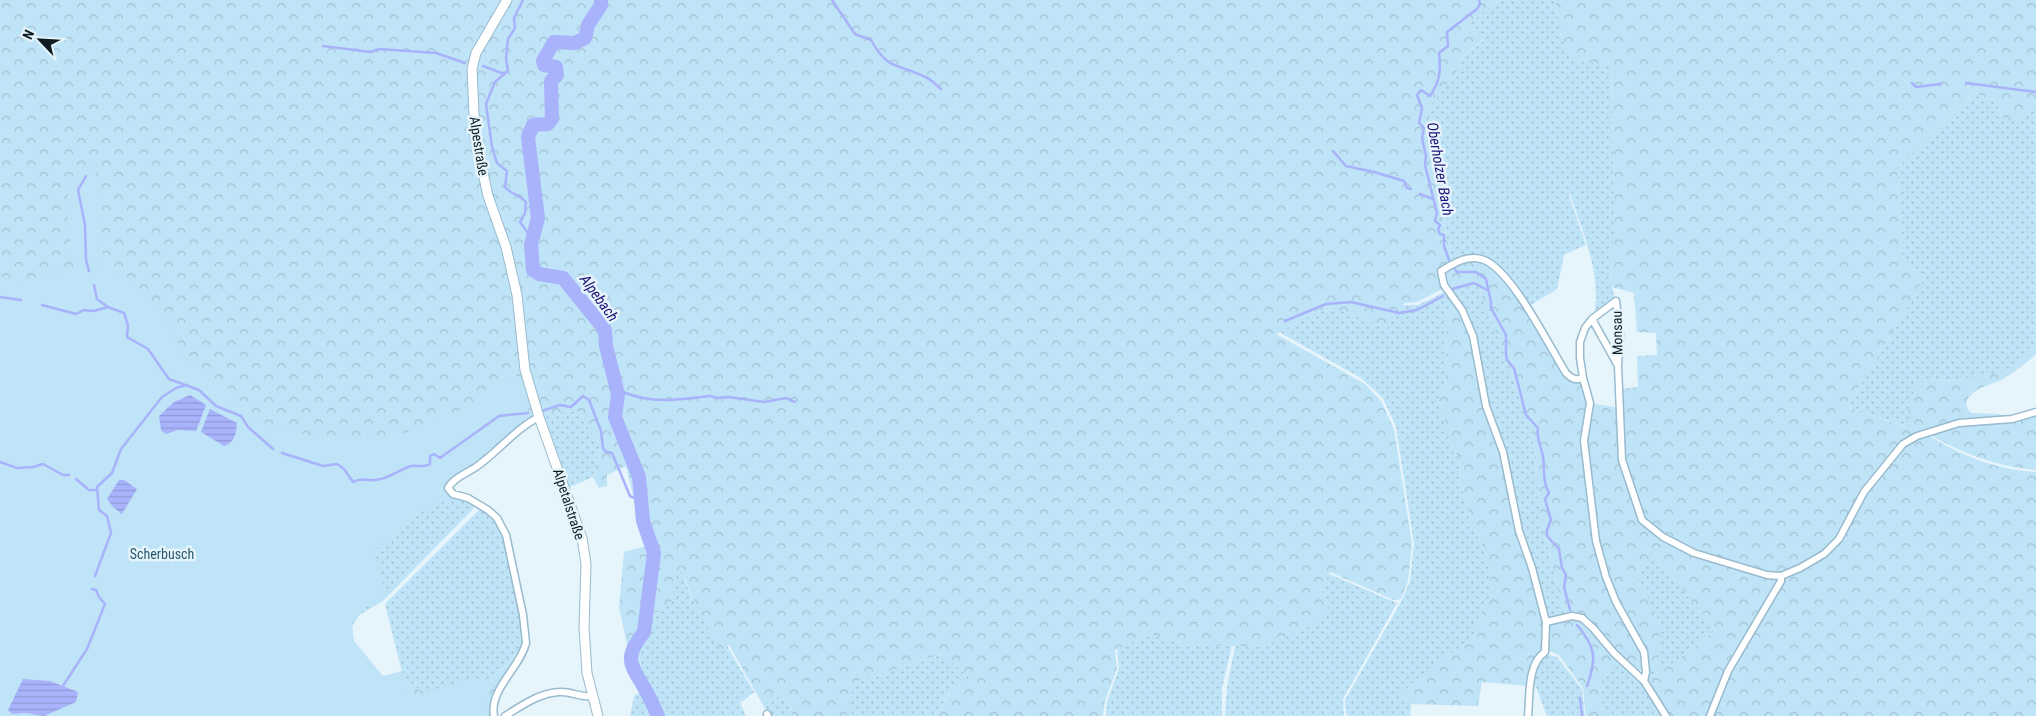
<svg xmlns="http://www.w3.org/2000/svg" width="2036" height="716" viewBox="0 0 2036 716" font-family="'Roboto Condensed',sans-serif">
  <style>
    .grass { fill: url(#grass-dots) }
    .forest { fill: url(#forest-crowns) }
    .park { fill: #bfe3f7 }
    .water { fill: url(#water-rules) }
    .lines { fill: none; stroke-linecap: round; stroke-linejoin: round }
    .stream { stroke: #a8b3fb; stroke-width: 2.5 }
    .river { stroke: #a8b3fb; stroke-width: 14 }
    .minor-casing { stroke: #98bbce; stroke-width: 9 }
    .secondary-casing { stroke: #98bbce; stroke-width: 11 }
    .minor { stroke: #fff; stroke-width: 6 }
    .secondary { stroke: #fff; stroke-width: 9 }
    .labels { text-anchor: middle; stroke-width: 5; stroke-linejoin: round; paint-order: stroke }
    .street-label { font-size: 14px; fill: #0f1d23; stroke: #e6f4fc }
    .park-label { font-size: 14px; fill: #2a5a71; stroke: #e6f4fc }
    .water-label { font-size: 15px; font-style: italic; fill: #211379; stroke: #e6f4fc }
  </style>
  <defs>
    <pattern id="grass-dots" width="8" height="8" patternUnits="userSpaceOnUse" patternTransform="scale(1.25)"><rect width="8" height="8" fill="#bfe3f7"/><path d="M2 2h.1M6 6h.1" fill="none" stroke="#a3c2d3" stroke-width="1.8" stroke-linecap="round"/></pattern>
    <pattern id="forest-crowns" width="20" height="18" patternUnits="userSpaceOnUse" patternTransform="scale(1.25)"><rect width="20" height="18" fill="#bfe3f7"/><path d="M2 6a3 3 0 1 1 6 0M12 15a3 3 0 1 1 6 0" fill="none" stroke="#a3c2d3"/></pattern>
    <pattern id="water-rules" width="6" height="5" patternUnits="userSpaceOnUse" patternTransform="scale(1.25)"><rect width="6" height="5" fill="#a8b3fb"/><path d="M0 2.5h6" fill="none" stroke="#8f9ad7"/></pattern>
  </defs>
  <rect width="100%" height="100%" fill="#e6f4fc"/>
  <path class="grass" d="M1501,0h54l6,37 50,27 4,176 -5,5 2,42 3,12 -21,17c8,-42 -11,-83 -24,-122l-1,1 17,50 -22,10 -7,34 -28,17 -77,-43 -21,-104 -2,-52 28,-36 6,-15 21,-16 -9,-7 -5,-10 15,-13z
    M1974,93l23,10 9,21 30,-15v238l-18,16 -17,10 -49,8 -25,-2 -9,6 -6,11 -3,13 1,19 -63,-21 78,-129 -21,-16 -7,-94z
    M1463,284h9l7,3 53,140 9,93 24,95 -16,2 -3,-1 -26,-85 -33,-125 -9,-54 -30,-64z
    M1445,292l13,15 -11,9 -1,64 -7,21 13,46 7,11 2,25 9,37 13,26 6,22 3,25 -20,45 -72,56 11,10 -1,12h-62l-2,-2 -1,-14 57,-100 8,-19 4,-38 -18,-116 -13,-29 -22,-20 -82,-46 42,-22 21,1 45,17 15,-23h16z
    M577,411l23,33 -7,33 -25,11 -28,-74z
    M443,495l30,8 1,3 -2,4 -89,91 -24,14 -14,24 3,-70z
    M483,509c4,3 9,6 12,10 17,19 25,97 30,124l-27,32 -17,13 -54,6 -23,-14 -19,-76 94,-94z
    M1649,549l67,81 -41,32 -30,18 -6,-102z
    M680,565c9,32 26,59 42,86l5,-5 27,46 -14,11 6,13h-87l-16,-39 -5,-27 13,-40 22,-11v-14z
    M1329,574l68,29 -54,96 1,17h-119l2,-29 8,-41 27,1 67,-44 -9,-15z
    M1150,634l36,10 46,1 -10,43v28h-116l1,-14 12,-34 -2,-19z
    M943,654l27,24 -21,16 -14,22h-88l7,-34z
    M1545,654l12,3 25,32 3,27h-38l-13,-34 2,-15z
    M1623,665l20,17 21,34h-61l-2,-21 3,-19z
    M643,691l8,25h-21l4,-20z
    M782,694l14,22h-26l-6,-9z"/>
  <path class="forest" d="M0,0h503l-30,52 -6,24 4,59 33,112 11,48 5,62 13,58 -56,49 -111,87 -48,104 68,25h18l23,14 28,-11 20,-2 7,7 16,-13 28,-32c-9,25 -39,44 -34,73h-492z
    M510,0h991l-16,10 -15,13 5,10 9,6 -21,17 -6,15 -28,36 2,52 21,104 -12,7 4,18 -27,14 -13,1 -17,25 -45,-17 -21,-1 -45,24 89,50 16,17 13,28 18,115 -4,37 -7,18 -7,1 -64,-28 -10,16 9,15 -4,16 -63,28 -76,-3 -36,-10 -35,16 2,18 -12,33 -2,15h-168l21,-31 14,-7 -28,-24 -87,28 -8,34h-51l-14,-22 -18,13 -35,-62 -7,7 -24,-41 -18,-45 -7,19v14l-14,13 -8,-1 -13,39 5,27 16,39h-8l-20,-53 -12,-56 5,-55 22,-6 -20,-80 -19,9v11l-8,2 -6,-11 7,-33 -23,-33 -37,3 -9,-30 -8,-65 -46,-183 -4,-61 5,-20z
    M1555,0h481v109l-30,15 -9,-21 -23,-10 -77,75 7,94 21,16 -78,129 62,21v-19l3,-14 6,-10 9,-6 25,2 48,-8 18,-10 18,-16v7c-11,10 -22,19 -35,26 -10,5 -24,7 -31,16 -6,6 -4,12 1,17l28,1 13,4 -53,4 -33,12c34,21 70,36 110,38v244h-368l-23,-36 30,-18 41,-32 -67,-81 -10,29 21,46 -2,45 -10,1 -4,-2 -8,3 -54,-54 -17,-2 -24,-95 -9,-93 -53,-140 -7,-3 -24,4 -5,-16c11,-7 21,-13 35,-12 27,3 71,90 86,114l7,6 12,5 6,18 30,5 1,-19 18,-2 -1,-31 20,-1 -1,-22 -19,-1 -3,-39 -22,-6 -2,-42 5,-5 -4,-175 -38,-4 -12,-24z
    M1458,307l9,16 18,83 17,46 43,171 -1,27 -15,36 -47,-4 -4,24 -67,-2 -11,-10 22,-19 50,-37 20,-45 -3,-25 -6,-22 -13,-26 -9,-37 -2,-25 -7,-11 -13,-46 7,-21 1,-64z
    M2036,415v55c-39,-3 -74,-17 -108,-36l31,-10z
    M1571,618c22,6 37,30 52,47l-19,11 -3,19 2,21h-17l-3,-28 -24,-33 -12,-5 1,-27z"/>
  <path class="park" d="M90,163c14,11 12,84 13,103l21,9 23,19 23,33 16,32 37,24 16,16 17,22 63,17 38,2 21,-2 30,-6 63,-27 45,-30 14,40 -78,65 1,17 14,4c-8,0 -17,-1 -24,1 -18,3 -54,36 -69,49l12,47 -20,9 -14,17 2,17 29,35 19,-5 8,28 53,-18h30l-7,25v10h-486v-440l10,2 7,4 57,-14c-2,-19 -8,-49 -7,-66 1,-13 10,-35 23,-39z"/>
  <path class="water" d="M190,395l16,10 -10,26 -18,-1 -12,4 -5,-4 -2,-14 15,-14z
    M210,409l27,14c-1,11 -2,19 -13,23l-23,-14z
    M119,480h5l13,9 -15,25 -9,-7 -6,-8z
    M23,679l27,2 28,11 -2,10 -32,14 -18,-3 -14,1 -4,-4z"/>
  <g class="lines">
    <path class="stream" d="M523,0l-9,18 1,10 -7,11 -2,19 2,13 -13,11 -9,22 6,43 5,16 10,8 -2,16c5,7 14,7 21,15l-1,11 -5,9 13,18
      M832,0l23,34 16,6c17,31 26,23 54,37 6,2 11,8 16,12
      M323,46l48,6 8,-3 57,4 29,10
      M483,66l21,8
      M1912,83l4,4 25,-3
      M1966,83l70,9
      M1333,151l13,15 28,6 30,9 3,7 4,1
      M86,176l-8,14 7,35 1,35 3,11
      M1420,194l13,5
      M1449,260l-5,-14v-11l-4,-1 -2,-4 2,-5 -5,-4 2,-8 -12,-48 1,-9 -4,-18 2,-10 -5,-5 3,-15 -5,-13 4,-5 9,6c10,-15 11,-25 9,-43l9,-7 -1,-14 30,-23 3,-5 -1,-4
      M1454,268l3,4h19l10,7 5,23v6l15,27v20l1,5 7,8 12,47 12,13c-2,10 3,18 5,28 2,14 -1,24 6,37l-4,6 6,21 -4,10v6l12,13 3,19 4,7 -2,12 6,23
      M94,285l3,14 11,8
      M1452,289l22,-6 15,8
      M0,297l21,3
      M42,305l34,9 8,-4 10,1 14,-4 16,6 4,12 -1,12 21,12 21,30 30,11 17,16 25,10 7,11 25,22
      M1285,321l41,-17 25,-2 48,11 18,-3 26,-14
      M618,394l5,-2c28,12 57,8 87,4l7,2 12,-1 35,5 22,-4 9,4
      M542,411l18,-6 11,2 12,-11 6,4 12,31 2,17 3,4 6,1 18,43 11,5
      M282,453l41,13 14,-2 7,5 9,13c9,-5 13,-1 22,-2 14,-1 23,-10 36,-14 7,-1 13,2 19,-2v-8l4,-2 6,4 59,-42 29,-3
      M0,462l17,6 16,-1 10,-3 20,11h6
      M76,479l13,11h8
      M95,576l16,-43 -4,-17 -8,-6 -2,-23 15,-14 9,-24 41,-52 14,-9 10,-3
      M1577,625c19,22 20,34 10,61
      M63,686l24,-37 18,-45 -6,-7 -3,-7 -4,-1
      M1580,698l2,18"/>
    <path class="river" d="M601,0v5l-13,20 -3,13 -10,5 -21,-1 -11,19 1,4 12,2 1,8 -6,6 1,38 -4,5 -15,1 -5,12 10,81 -7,27 2,25 6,4 24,4 42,52 1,16 12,48 -3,23 24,60 4,44 11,32 -10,79c-22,28 -13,32 2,59 5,8 8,17 12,25"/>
    <defs>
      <path id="minor" d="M1616,301l4,33 -2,32 4,94 20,60 21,17 31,16 73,22 14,1 19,-8 24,-14 15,-15 25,-47 39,-48 14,-8 42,-13 53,-4 24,-7
        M1616,301l-24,18 -7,9 -5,14v16l3,20 7,25 -6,38 12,100 10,36 10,25 28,50 2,20 -2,9
        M1592,319l25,45
        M1546,622l26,-6 10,2 11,10 21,25 30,28 22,35
        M767,714l1,2
        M494,716c-5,-27 26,-48 32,-73l-3,-28 -17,-80 -9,-17 -9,-8 -20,-12 -15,-4 -5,-6c5,-10 19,-15 28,-21 22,-15 39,-38 63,-50
        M505,716c16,-10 37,-25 57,-24 10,0 21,6 30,4
        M1528,716c2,-20 -1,-52 17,-64l1,-30 -14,-54 -13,-37 -16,-79 -17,-46 -13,-70 -11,-26 -18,-25 -3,-14c12,-7 25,-16 40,-12 29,7 68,87 85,114 5,5 9,8 17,5
        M1710,716l18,-45 53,-90v-5"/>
      <path id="secondary" d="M507,0l-31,53 -4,16 3,67 13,60 18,51 11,48 8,75 14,47 43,121 4,26 -2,63 3,46 11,43"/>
    </defs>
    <use href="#minor" class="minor-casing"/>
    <use href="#secondary" class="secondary-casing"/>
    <use href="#minor" class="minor"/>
    <use href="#secondary" class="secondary"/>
  </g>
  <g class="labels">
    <g class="street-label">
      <text transform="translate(479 146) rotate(81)" y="5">Alpestraße</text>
      <text transform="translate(1617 333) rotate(-91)" y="5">Monsau</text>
      <text transform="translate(569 504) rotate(72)" y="5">Alpetalstraße</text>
    </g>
    <g class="park-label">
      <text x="162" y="559">Scherbusch</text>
    </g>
    <g class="water-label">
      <text transform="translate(1440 169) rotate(80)" y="5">Oberholzer Bach</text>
      <text transform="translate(599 298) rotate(54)" y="5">Alpebach</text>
    </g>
  </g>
  <g transform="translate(40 40) rotate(295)" stroke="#e6f4fc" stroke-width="4" paint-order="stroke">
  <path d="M0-4L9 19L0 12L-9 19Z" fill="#0f1d23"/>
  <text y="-8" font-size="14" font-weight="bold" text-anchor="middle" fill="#0f1d23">N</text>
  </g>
</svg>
